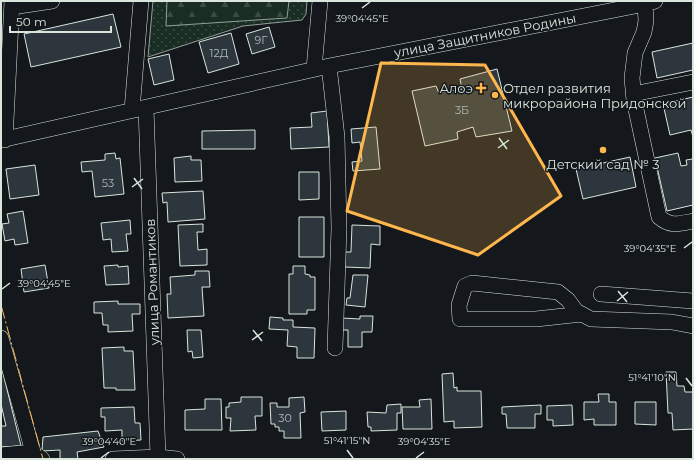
<svg xmlns="http://www.w3.org/2000/svg" width="694" height="460" viewBox="0 0 694 460" font-family="Montserrat,sans-serif">
  <style>
    .green { fill: url(#green-dots); stroke: #939e99 }
    .forest { fill: url(#forest-firs); stroke: #939e99 }
    .building { fill: #2c363c; stroke: #d8e6dc }
    .lines { fill: none; stroke-linecap: round; stroke-linejoin: round }
    .minor-casing { stroke: #d8e6dc; stroke-width: 16 }
    .minor { stroke: #14181c; stroke-width: 15 }
    .power { stroke: #ffb74d; stroke-width: 1; stroke-dasharray: 14 3 2 3; stroke-linecap: butt }
    .marked { fill: #ffb74d; fill-opacity: 0.2; stroke: #ffb74d; stroke-width: 3; stroke-linejoin: round }
    .ticks { fill: none; stroke: #d8e6dc; stroke-width: 1.5 }
    .poi-dot { fill: #ffb74d; stroke: #14181c; stroke-width: 1.5 }
    .labels { text-anchor: middle; stroke-width: 3; stroke-linejoin: round; paint-order: stroke }
    .number-label { font-size: 11px; fill: #adbab4 }
    .street-label { font-size: 13px; fill: #d8e6dc; stroke: #14181c }
    .poi-label { font-size: 13px; fill: #d8e6dc; stroke: #14181c; text-anchor: end }
    .ticks-label { font-size: 10px; text-anchor: middle; fill: #d8e6dc; stroke: #14181c; stroke-width: 3; stroke-linejoin: round; paint-order: stroke }
  </style>
  <defs>
    <pattern id="green-dots" width="8" height="8" patternUnits="userSpaceOnUse"><rect width="8" height="8" fill="#1a2d24"/><path d="M2 2h.1M6 6h.1" fill="none" stroke="#3b4b43" stroke-width="1.8" stroke-linecap="round"/></pattern>
    <pattern id="forest-firs" width="22" height="20" patternUnits="userSpaceOnUse"><rect width="22" height="20" fill="#1a2d24"/><path d="M5 1l3.5 6h-7zM16 11l3.5 6h-7z" fill="#3b4b43"/></pattern>
  </defs>
  <rect width="100%" height="100%" fill="#14181c"/>
  <path class="green" d="M153,1h154l-1,13 -4,6 -59,6 -95,31z"/>
  <path class="forest" d="M167,1h122l-2,17 -121,8z"/>
  <path class="building" d="M113,14l8,33 -90,20 -7,-33z
    M269,27l6,20 -23,7 -6,-20z
    M231,33l8,31 -31,9 -9,-31z
    M693,43v27l-36,8 -5,-26z
    M169,54l5,26 -20,5 -6,-26z
    M497,69l15,62 -36,6 -3,-10 -16,5 1,7 -33,7 -13,-55 24,-5 3,7 23,-4 -2,-10z
    M693,97v40l-2,-7 -21,5 -7,-31z
    M327,111l2,36 -38,2 -1,-21 22,-1 -1,-14z
    M376,127l4,42 -27,2 -1,-9 10,-1 -2,-19 -8,1 -1,-14z
    M255,130v19h-53v-18z
    M115,153l1,6 4,-1 4,36 -29,3 -3,-26 -10,1 -1,-10 24,-2v-6z
    M678,153l3,13 6,-1 -1,-5 7,-1v46l-26,6 -12,-53z
    M191,156v4h10l1,21 -27,1 -1,-24z
    M630,157l6,30 -53,12 -7,-30z
    M35,165l4,30 -29,4 -4,-30z
    M299,172h20v27l-20,1z
    M203,191l2,28 -37,3 -1,-20 -4,1 -1,-10z
    M23,211l5,32 -13,2 -1,-6 -9,2 -3,-17 7,-1 -2,-9z
    M299,217h25v40h-25z
    M130,220l1,14h-5l2,17 -16,1 -1,-13 -8,1 -2,-17z
    M203,224v8h-6l1,18 9,-1v16l-27,1 -2,-41z
    M352,225l28,1v19l-9,-1 -1,24 -25,-1v-15h6z
    M45,265l4,23 -25,4 -3,-23z
    M118,265v2l10,-1 1,18 -23,1 -2,-19z
    M293,266h12v8l5,1v2h5v33h-8v4h-18v-40h4z
    M195,271h14l1,16h-8l2,29 -36,2 -1,-24h4l-1,-17 25,-2z
    M353,275h15l-3,32 -19,-2 1,-7h3z
    M118,301v3h22v10h-8l1,17 -25,1v-7h-5l-1,-12h-8v-11z
    M360,316h13l-1,16h-10v15h-14v-17h-6v-12l18,1z
    M270,317l13,1v2h10v7l22,1 -1,30h-17v-11l-10,-1 1,-16 -19,-1z
    M187,330h14l2,27 -10,1 -1,-7 -4,1z
    M124,347v4h9l2,39h-19v-2h-12l-2,-40z
    M1,365l20,81 -20,1v-21h5l-5,-22z
    M666,372h10l1,14h7l1,6h8v37l-20,1 -1,-17h-4z
    M453,373l1,15 3,-1v4h24l1,36 -28,1v-7l-10,1 -2,-48z
    M598,394h11v8h7v23h-22v-6l-10,1v-18h15z
    M241,397h21v19h-7l1,14 -26,1 1,-13h-5v-11h3v-4l12,-1z
    M304,397l1,15 -5,1 1,25h-17v-7h-5v-4h-4v-3h-4l-1,-21h7v4h12v-9z
    M205,399h16l1,31h-37v-20l20,-1z
    M431,399l1,30h-29l-1,-22h18l-1,-7z
    M635,402h21v23l-21,-1z
    M401,404v9h-4v17l-26,1v-4h-3l-1,-15 19,1 1,-8z
    M541,405v9h-6v14h-28l-1,-14h-4v-7z
    M572,405l1,20 -20,1v-6h-6v-14z
    M134,407l1,16h5l1,17 -19,1v-11l-17,1v-14h-4v-9z
    M346,411v19l-24,1 -1,-19z
    M98,431l6,16 -27,5 1,7h-18v-9l-18,1 1,-14z"/>
  <g class="lines">
    <defs>
      <path id="minor" d="M645,4l1,17 -2,11 -9,21 -3,25 2,22 25,117c12,10 19,7 34,4
        M12,7l40,-6
        M329,66l8,71 2,91 -4,120
        M314,69l6,-68
        M633,94l60,-12
        M146,108l12,349
        M132,110l9,-109
        M1,140l328,-74 316,-62 10,-3
        M5,140l7,-139
        M601,294l92,7
        M582,314l-46,5h-76l-1,-14 6,-19 7,-3 86,9 10,8 8,11 15,8 81,3 21,4
        M1,338l32,114 9,7
        M1,455l32,-3
        M113,459l45,-2 19,2"/>
    </defs>
    <use href="#minor" class="minor-casing"/>
    <use href="#minor" class="minor"/>
    <path class="power" d="M1,305l42,154"/>
  </g>
  <path class="marked" d="M381,63l104,2 76,131 -83,59 -131,-44z"/>
  <path class="ticks" d="M362,8l8,-6M499,138l8,11M498,148l11,-8M134,178l8,11M132,187l11,-8M684,248l8,-6M2,289l8,-6M618,291l9,11M617,301l11,-9M253,330l9,11M252,340l11,-8M686,378l6,8M347,450l6,8M101,458l8,-6M416,458l8,-6"/>
  <g class="poi-dot">
    <path d="M479 82h4v4h4v4h-4v4h-4v-4h-4v-4h4z"/>
    <circle cx="495" cy="95" r="4"/>
    <circle cx="603" cy="150" r="4"/>
  </g>
  <g class="labels">
    <g class="number-label">
      <text x="261" y="44">9Г</text>
      <text x="219" y="57">12Д</text>
      <text x="462" y="114">3Б</text>
      <text x="108" y="187">53</text>
      <text x="285" y="422">30</text>
    </g>
    <g class="street-label">
      <text transform="translate(485 35) rotate(-11)" y="5">улица Защитников Родины</text>
      <text transform="translate(152 282) rotate(-92)" y="5">улица Романтиков</text>
    </g>
    <g class="poi-label">
      <text x="473" y="93">Алоэ</text>
      <text x="503" y="93" text-anchor="start">Отдел развития<tspan x="503" dy="15">микрорайона Придонской</tspan></text>
      <text x="603" y="169" text-anchor="middle">Детский сад № 3</text>
    </g>
  </g>
  <g class="ticks-label">
    <text x="362" y="22">39°04'45"E</text>
    <text x="650" y="252">39°04'35"E</text>
    <text x="44" y="287">39°04'45"E</text>
    <text x="652" y="381">51°41'10"N</text>
    <text x="347" y="444">51°41'15"N</text>
    <text x="109" y="445">39°04'40"E</text>
    <text x="424" y="445">39°04'35"E</text>
  </g>
  <rect width="694" height="460" fill="none" stroke="#d8e6dc" stroke-width="4"/>
  <path d="M10 26v6h101v-6" fill="none" stroke="#d8e6dc" stroke-width="2"/>
  <text x="16" y="26" font-size="12" fill="#d8e6dc" stroke="#14181c" stroke-width="3" paint-order="stroke">50 m</text>
</svg>
